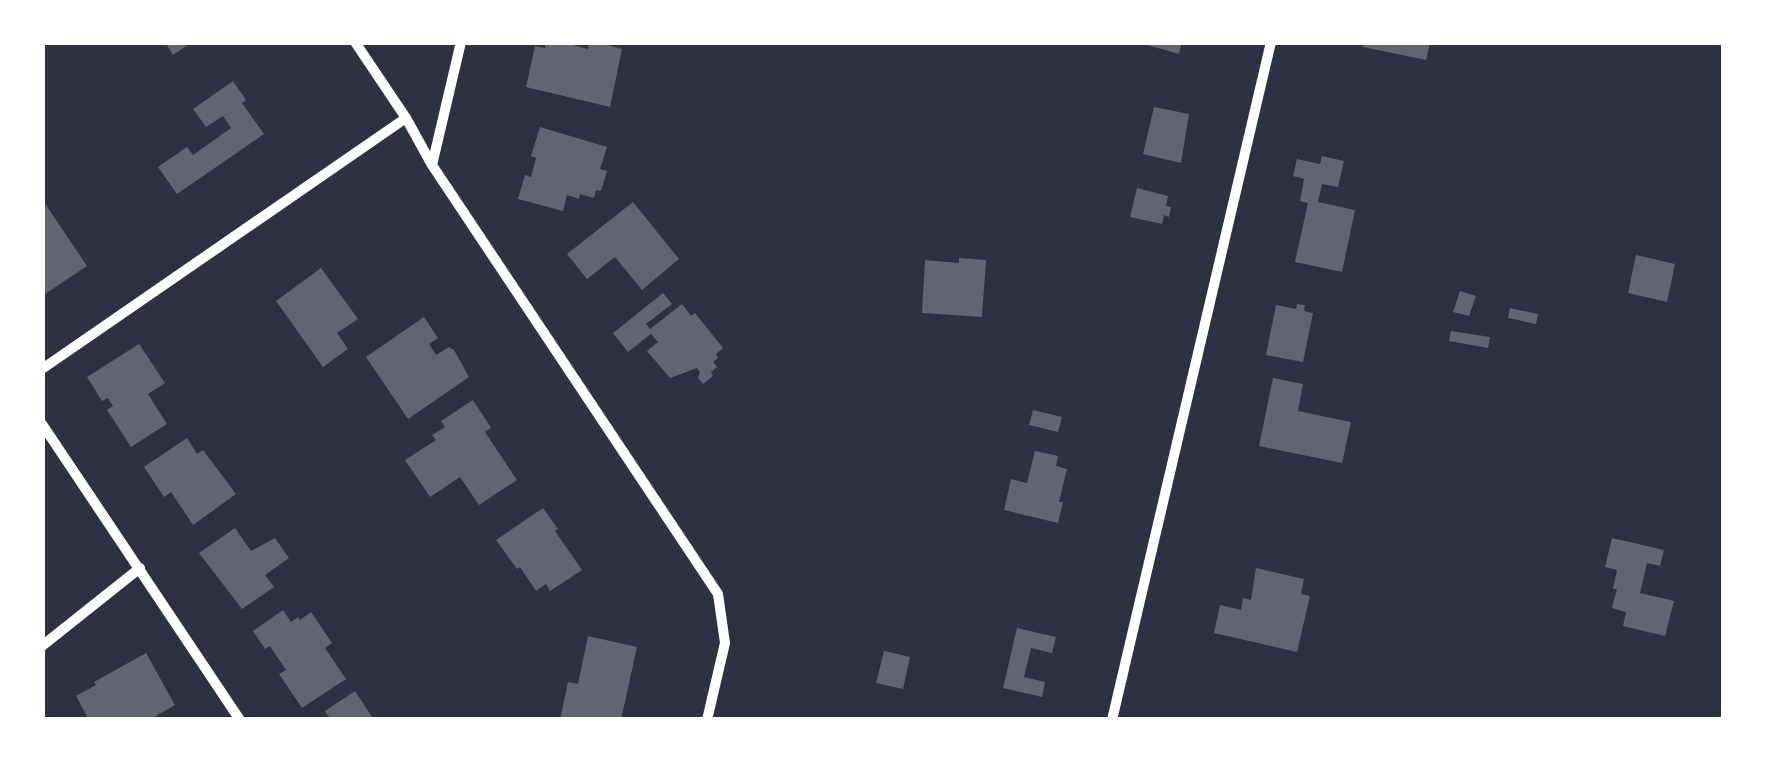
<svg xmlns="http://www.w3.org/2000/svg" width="1766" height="762" viewBox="0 0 1766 762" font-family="'Golos Text',sans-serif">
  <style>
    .building { fill: #626471 }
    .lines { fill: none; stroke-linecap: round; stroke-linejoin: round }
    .minor { stroke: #fff; stroke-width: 10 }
  </style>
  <rect width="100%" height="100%" fill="#2d3142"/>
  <path class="building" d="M165,42h27l-19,13z
    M546,42h15l27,7 1,-7h7l26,7 -12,58 -84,-20 9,-41 10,2z
    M1137,42h45l-3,12z
    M1364,42h66l-4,18 -63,-13z
    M233,81l13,19 -4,3 22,31 -87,60 -19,-27 29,-20 6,8 38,-27 -8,-12 -17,11 -13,-18z
    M1154,107l35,7 -8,49 -38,-9z
    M540,127l67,20 -7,22 7,2 -6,20 -5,-1 -2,8 -14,-4 -1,5 -12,-4 -4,16 -45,-12 7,-24 6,2 5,-19 -5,-2z
    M1322,156l22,5 -6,26 -16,-3 -4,18 37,8 -13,62 -47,-10 13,-59 -8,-2 4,-22 -11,-3 4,-17 23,5z
    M1137,188l31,8 -2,10 5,1 -2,10 -5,-2 -2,9 -32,-7z
    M42,199l45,67 -45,30z
    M633,202l46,57 -37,31 -27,-33 -28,22 -20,-25z
    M1636,255l39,9 -8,38 -39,-9z
    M959,258l27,2 -4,57 -60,-4 3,-53 34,3z
    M321,268l37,51 -21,14 11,16 -25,18 -47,-66z
    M1460,291l16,5 -7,20 -16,-4z
    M663,293l9,11 -26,20 4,5 32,-25 9,12 4,-3 28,35 -7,6 2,4 -5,4 4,5 -6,5 2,4 -10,8 -5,-6 2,-6 -3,-4 -27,10 -23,-27 11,-9 -7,-8 -23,18 -15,-19z
    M1297,304l8,1 -1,6 9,2 -10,49 -37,-7 10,-50 20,4z
    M1510,308l28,6 -2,10 -28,-6z
    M424,317l14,21 -9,6 7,11 13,-8 5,3 15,27 -61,42 -42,-62z
    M1451,331l39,6 -2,11 -39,-7z
    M139,344l26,39 -17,11 19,30 -36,23 -24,-37 6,-4 -5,-8 -6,3 -15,-24z
    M1273,378l30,6 -5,27 53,11 -9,41 -83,-17z
    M473,400l18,28 -6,4 32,48 -38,25 -19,-28 -30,20 -25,-37 31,-20 -4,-5 13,-8 -4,-6z
    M1033,410l29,7 -4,15 -29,-7z
    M187,438l10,16 6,-4 33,44 -43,31 -22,-33 -7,5 -20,-30z
    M1035,451l23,5 -2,10 11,3 -8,33h4l-5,21 -54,-13 7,-31 16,4z
    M543,508l15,21 -3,2 27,39 -32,21 -4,-7 -10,7 -16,-24 -3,2 -21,-29z
    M235,528l16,23 24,-13 14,20 -24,17 9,12 -32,22 -43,-56z
    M1612,538l52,12 -4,16 -13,-3 -7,30 34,8 -9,35 -42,-10 3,-14 -14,-4 5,-19h-4l4,-19 -12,-3z
    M1256,568l48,11 -3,15 9,2 -13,56 -83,-19 6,-28 21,5 2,-12 8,2z
    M283,610l8,12 7,-5 2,3 11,-8 21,31 -7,5 21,31 -44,29 -23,-34 7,-4 -16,-24 -5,3 -12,-18z
    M1017,628l39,9 -4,16 -21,-5 -7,29 21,5 -3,15 -39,-9z
    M588,636l49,11 -16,73h-61l8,-38 10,2z
    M884,651l26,6 -7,32 -27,-6z
    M146,653l29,52 -26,15h-60l-13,-24 20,-11 -2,-3z
    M355,691l19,29h-43l-6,-9z"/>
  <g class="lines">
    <path class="minor" d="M355,42l51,76 26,47 286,429 7,49 -18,77
      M432,165l29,-123
      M42,369l364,-251
      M42,424l198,296
      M42,646l98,-78
      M1112,720l159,-678"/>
  </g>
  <rect width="1766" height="762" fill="none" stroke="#ffffff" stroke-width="90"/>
</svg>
